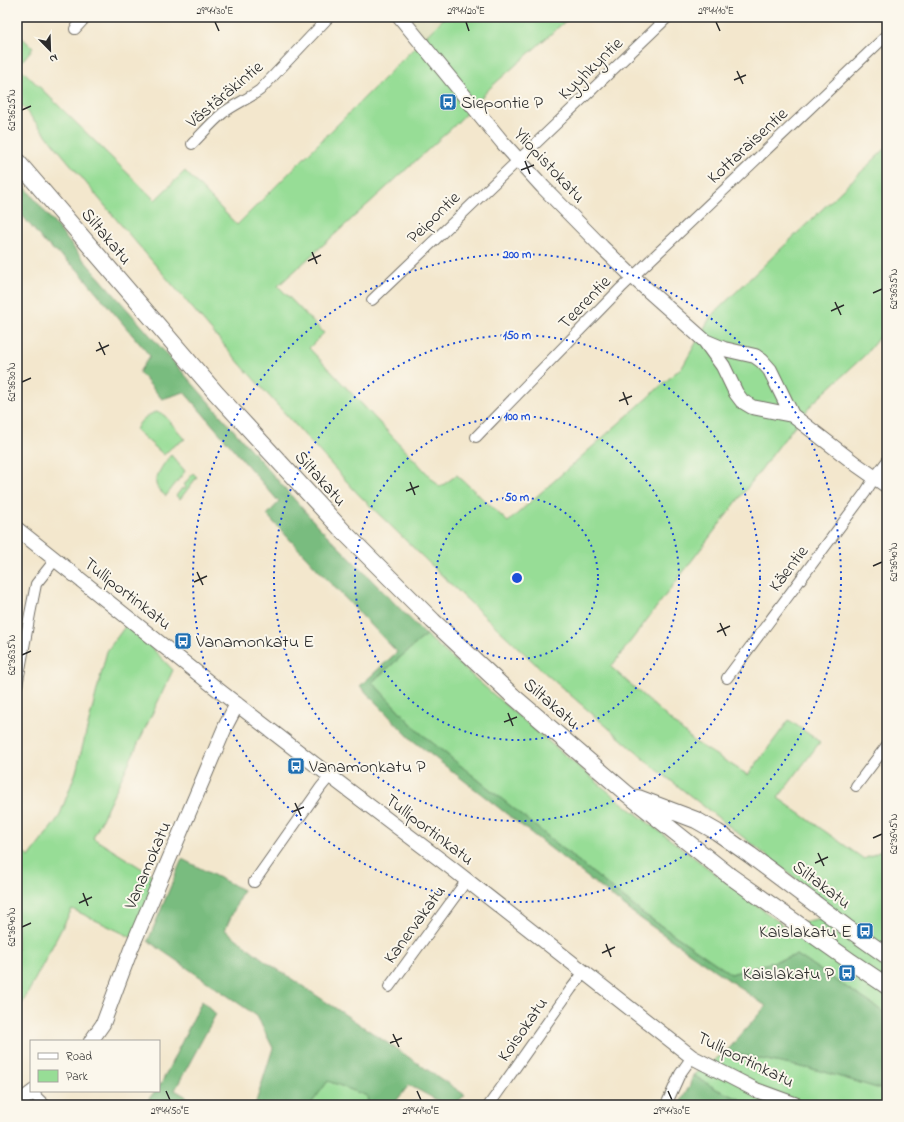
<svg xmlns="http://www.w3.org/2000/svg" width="904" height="1122" viewBox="0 0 904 1122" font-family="'Indie Flower',sans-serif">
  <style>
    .built { fill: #deddbb }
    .green { fill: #97dd96; stroke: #618460 }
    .forest { fill: #79bc7f; stroke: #527455 }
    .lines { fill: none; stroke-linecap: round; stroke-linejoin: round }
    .street-casing { stroke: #716d64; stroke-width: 12 }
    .secondary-casing { stroke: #716d64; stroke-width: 16 }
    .primary-casing { stroke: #716d64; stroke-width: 18 }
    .street { stroke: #fff; stroke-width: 10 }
    .secondary { stroke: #fff; stroke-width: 14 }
    .primary { stroke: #fff; stroke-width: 16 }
    .ticks { fill: none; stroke: #2b2b2b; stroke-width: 1.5 }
    .ring { fill: none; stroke: #1d4ed8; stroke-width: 2; stroke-dasharray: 2 4 }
    .labels { text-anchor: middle; stroke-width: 4; stroke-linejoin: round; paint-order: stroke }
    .street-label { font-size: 18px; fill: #2b2b2b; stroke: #fbf7ec }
    .poi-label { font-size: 18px; fill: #2b2b2b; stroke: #fbf7ec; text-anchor: start }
    .centre { fill: #1d4ed8; stroke: #fbf7ec; stroke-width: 2 }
    .ring-label { font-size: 12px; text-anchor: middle; font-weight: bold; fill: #1d4ed8; stroke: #fbf7ec; stroke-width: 4; stroke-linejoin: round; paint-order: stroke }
    .neatline { fill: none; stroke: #2b2b2b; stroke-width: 1.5 }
    .ticks-label { font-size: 10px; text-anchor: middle; fill: #2b2b2b }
  </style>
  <rect width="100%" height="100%" fill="#fbf7ec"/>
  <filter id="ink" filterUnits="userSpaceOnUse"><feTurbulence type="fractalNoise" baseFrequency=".025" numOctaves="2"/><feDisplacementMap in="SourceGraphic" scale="8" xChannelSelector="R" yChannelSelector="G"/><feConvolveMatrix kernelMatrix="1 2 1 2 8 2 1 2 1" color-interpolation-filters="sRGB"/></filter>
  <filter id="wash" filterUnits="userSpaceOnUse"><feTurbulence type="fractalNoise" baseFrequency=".012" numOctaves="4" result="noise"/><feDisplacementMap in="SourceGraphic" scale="16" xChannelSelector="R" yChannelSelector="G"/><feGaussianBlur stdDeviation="0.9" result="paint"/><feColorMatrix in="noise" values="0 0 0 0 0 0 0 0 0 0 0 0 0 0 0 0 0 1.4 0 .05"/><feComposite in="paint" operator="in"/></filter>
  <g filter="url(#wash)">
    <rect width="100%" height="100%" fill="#f3e7cd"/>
    <path class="built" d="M400,17h45l-25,26z"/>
    <path class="green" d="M445,17h125l-79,70 -37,39 -176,160 46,47 -15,15 131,139 17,-12 51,47 175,-156 28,-50 176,-169v180l-22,28 -53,49 -33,42 -168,221 84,75 53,33 41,-55 31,22 -42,56 86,61 23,-11v167l-12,-9 -78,-51 -66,19 -90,-62 -223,-181 -46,-49 54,-47 76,67 115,97 183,139 3,-16 38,-8 -190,-149 -107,-93 -87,-82 -99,-96 -116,-128 -126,-147 -99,-119v-67l16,15 -15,18 137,134 30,-29 52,54z
      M155,412l6,1 4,3 20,23 -13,8 -8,8 -28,-25c4,-10 9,-13 19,-18z
      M171,455l14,16 -19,25c-4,-3 -9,-7 -10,-12 -2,-7 10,-24 15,-29z
      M193,473l4,4 -17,22 -4,-3 6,-8 2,2 2,-3 -2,-2z
      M126,625l22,19 25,26 -80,168 64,40 -24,60 -61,-29 -50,95 -5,3v-159l12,9 30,-40 17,-45 31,-121z
      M726,1052l95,19 66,20v14h-133l-36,-15 -25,-15z
      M328,1081l40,15v9h-58z"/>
    <path class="forest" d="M17,177l65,81 235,267 109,110 -54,47 46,49 223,181 90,62 66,-19 78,51 12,9v76l-66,-20 -95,-19 40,-46 -129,-90 -226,-177 -51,-53 37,-34 -76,-79 -54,-58 12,-13 -95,-110 -22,7 -23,-27 11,-16 -73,-87 -33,-27 -27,-33z
      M182,859l61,31 -18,40 43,33 197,132 -11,10h-8l-37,-20 -16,20h-25l-1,-9 -39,-15 -18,24h-55l18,-57 -16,-32 -109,-75z
      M202,1001l14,13 -41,76 25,15h-56l11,-14h4v-5l3,-4z
      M693,1075l25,15 36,15h-75l10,-18z"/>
  </g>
  <g filter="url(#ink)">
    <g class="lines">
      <defs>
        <path id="street" d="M75,29l11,-12
          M192,144c10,-10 20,-22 31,-31 12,-9 25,-14 37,-23l69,-73
          M372,300l296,-283
          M476,437l145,-149 264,-251
          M727,678l138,-185 10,-16 12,-16
          M17,686l13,-72 6,-30 15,-19 5,-5
          M856,786l31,-41
          M254,882l67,-95 9,-11
          M389,987l78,-107
          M32,1093l13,12
          M489,1105l82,-116 13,-17
          M666,1105l14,-31 12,-17"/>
        <path id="secondary" d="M400,17l103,126 40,44 59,60 31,30 72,64 18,25 13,27 6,8 10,6 40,8
          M705,341l19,8 31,7 7,5 8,9 22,45 65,50 30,21
          M17,529l204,163 109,84 120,91 242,190 64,33 41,15
          M91,1041l12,-17 28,-75 95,-224 11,-21
          M17,1104l17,-13"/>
        <path id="primary" d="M17,161l199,232 128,139 89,89 80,75 113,97 104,83 120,85 37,25
          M638,798l58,22 21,12 33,23 96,72 41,29"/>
      </defs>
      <use href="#street" class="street-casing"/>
      <use href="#secondary" class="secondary-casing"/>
      <use href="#primary" class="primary-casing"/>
      <use href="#street" class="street"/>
      <use href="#secondary" class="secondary"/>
      <use href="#primary" class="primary"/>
    </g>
  </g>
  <path class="ticks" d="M215,22l4,9M466,22l3,9M716,22l4,9M737,71l6,13M734,80l12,-5M22,110l9,-4M525,161l5,13M521,170l13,-5M312,252l5,12M308,261l13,-6M873,293l9,-4M835,302l6,13M831,311l13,-6M99,342l6,13M96,351l13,-6M22,382l9,-4M623,392l5,13M619,401l13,-5M410,482l5,13M406,491l13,-5M873,566l9,-4M197,572l6,13M194,582l13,-6M720,623l6,13M717,632l13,-6M22,655l9,-4M508,713l5,13M504,722l13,-5M295,803l6,13M292,812l12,-5M873,838l9,-4M818,853l6,13M815,863l13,-6M83,893l5,13M79,903l13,-6M22,927l9,-4M606,944l5,13M602,953l13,-6M393,1034l6,13M390,1043l12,-5M166,1091l4,9M417,1091l4,9M668,1091l4,9"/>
  <g class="ring">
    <circle cx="517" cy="578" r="81"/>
    <circle cx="517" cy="578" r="162"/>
    <circle cx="517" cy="578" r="243"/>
    <circle cx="517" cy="578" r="324"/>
  </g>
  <defs>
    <symbol id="bus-square" viewBox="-11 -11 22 22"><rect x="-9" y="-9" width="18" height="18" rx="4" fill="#1f6fb2" stroke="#fbf7ec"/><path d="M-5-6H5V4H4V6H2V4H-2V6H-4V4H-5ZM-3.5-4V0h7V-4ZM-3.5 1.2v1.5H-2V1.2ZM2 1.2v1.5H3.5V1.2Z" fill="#fff"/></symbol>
  </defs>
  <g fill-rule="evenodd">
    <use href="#bus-square" x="438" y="92" width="20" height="20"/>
    <use href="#bus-square" x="173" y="631" width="20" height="20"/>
    <use href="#bus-square" x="286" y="756" width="20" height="20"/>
    <use href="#bus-square" x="855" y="921" width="20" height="20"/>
    <use href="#bus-square" x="837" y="963" width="20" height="20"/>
  </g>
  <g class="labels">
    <g class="street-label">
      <text transform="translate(590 68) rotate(-44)" y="6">Kyyhkyntie</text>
      <text transform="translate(224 94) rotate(-40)" y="6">Västäräkintie</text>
      <text transform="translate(747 145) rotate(-43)" y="6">Kottaraisentie</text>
      <text transform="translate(550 165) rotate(47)" y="6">Yliopistokatu</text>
      <text transform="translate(433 217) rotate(-44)" y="6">Peipontie</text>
      <text transform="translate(107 236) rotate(50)" y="6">Siltakatu</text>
      <text transform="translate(584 302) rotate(-46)" y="6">Teerentie</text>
      <text transform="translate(321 478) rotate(48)" y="6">Siltakatu</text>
      <text transform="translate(788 568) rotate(-53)" y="6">Käentie</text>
      <text transform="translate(128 593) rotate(38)" y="6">Tulliportinkatu</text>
      <text transform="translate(552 703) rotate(41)" y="6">Siltakatu</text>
      <text transform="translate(430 829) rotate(37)" y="6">Tulliportinkatu</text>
      <text transform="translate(147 865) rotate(-67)" y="6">Vanamokatu</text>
      <text transform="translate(822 884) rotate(37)" y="6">Siltakatu</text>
      <text transform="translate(414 924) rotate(-54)" y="6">Kanervakatu</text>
      <text transform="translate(522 1029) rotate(-55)" y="6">Koisokatu</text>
      <text transform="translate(746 1059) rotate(26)" y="6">Tulliportinkatu</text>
    </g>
    <g class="poi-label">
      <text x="461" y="108">Siepontie P</text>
      <text x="196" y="647">Vanamonkatu E</text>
      <text x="309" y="772">Vanamonkatu P</text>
      <text x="852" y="937" text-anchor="end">Kaislakatu E</text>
      <text x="834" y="979" text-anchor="end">Kaislakatu P</text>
    </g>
  </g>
  <circle cx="517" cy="578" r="6" class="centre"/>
  <g class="ring-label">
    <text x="517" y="258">200 m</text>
    <text x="517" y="339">150 m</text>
    <text x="517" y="420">100 m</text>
    <text x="517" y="501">50 m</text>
  </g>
  <rect width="904" height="1122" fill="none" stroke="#fbf7ec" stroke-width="44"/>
  <rect x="30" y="1040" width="130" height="52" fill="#fbf7ec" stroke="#a8a59f"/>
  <rect x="38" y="1053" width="20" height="6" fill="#ffffff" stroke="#a8a59f"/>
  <text x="66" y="1060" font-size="12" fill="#2b2b2b">Road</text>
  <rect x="38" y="1070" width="20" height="12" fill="#97dd96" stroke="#a8a59f"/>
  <text x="66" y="1080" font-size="12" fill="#2b2b2b">Park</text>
  <g transform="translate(50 50) rotate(157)" stroke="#fbf7ec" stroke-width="3" paint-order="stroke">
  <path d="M0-3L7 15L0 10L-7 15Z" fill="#2b2b2b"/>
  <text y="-6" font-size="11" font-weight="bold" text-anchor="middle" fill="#2b2b2b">N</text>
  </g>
  <rect x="22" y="22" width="860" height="1078" class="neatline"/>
  <g class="ticks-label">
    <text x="215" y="14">29°44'30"E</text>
    <text x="466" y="14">29°44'20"E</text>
    <text x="716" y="14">29°44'10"E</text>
    <text transform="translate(11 110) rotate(-90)" y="4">62°36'25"N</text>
    <text transform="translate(893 289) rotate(-90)" y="4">62°36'35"N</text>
    <text transform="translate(11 382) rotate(-90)" y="4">62°36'30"N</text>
    <text transform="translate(893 562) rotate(-90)" y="4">62°36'40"N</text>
    <text transform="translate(11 655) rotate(-90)" y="4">62°36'35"N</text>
    <text transform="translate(893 834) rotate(-90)" y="4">62°36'45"N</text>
    <text transform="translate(11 927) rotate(-90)" y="4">62°36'40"N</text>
    <text x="170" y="1114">29°44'50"E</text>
    <text x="421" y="1114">29°44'40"E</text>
    <text x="672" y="1114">29°44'30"E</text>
  </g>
</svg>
